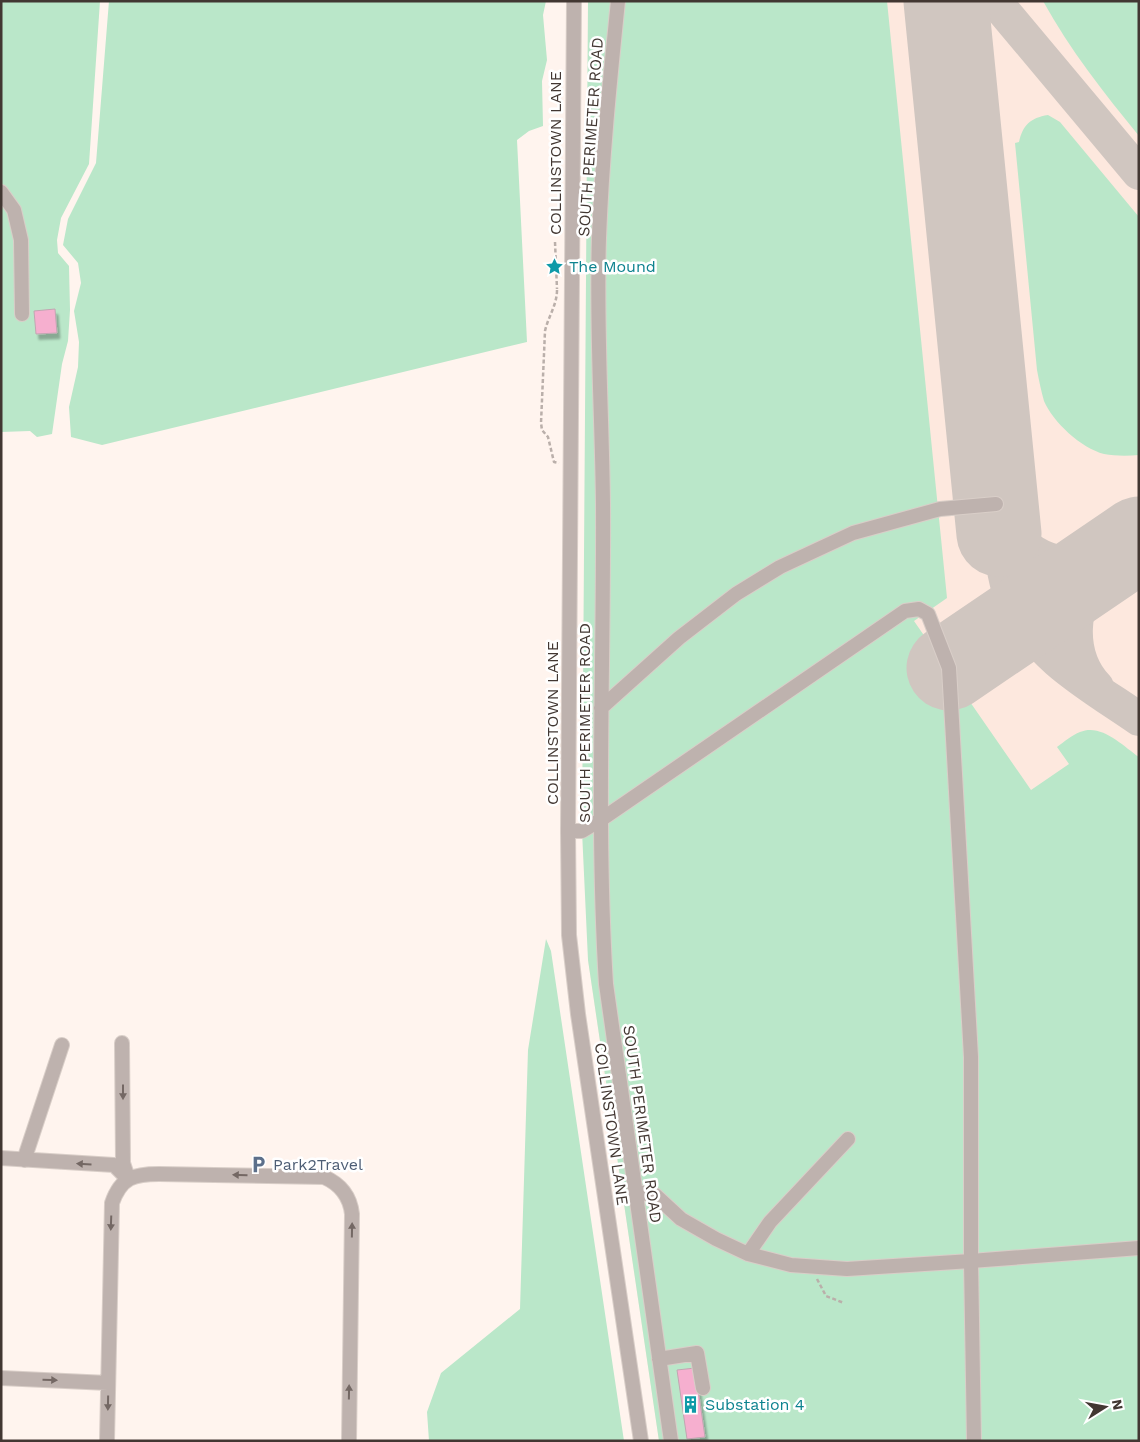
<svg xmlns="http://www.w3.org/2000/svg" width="1140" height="1442" viewBox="0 0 1140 1442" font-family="'Work Sans',sans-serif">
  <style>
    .built { fill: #fde8de }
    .green { fill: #bae7c9 }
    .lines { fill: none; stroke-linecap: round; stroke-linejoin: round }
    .taxiway { stroke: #d0c6c0; stroke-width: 34 }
    .runway { stroke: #d0c6c0; stroke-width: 85 }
    .building { fill: #f6afcf; stroke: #c1a6b1; filter: url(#shadow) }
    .minor-casing { stroke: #d9cec8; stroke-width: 16 }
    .path { stroke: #baafaa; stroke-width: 2.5; stroke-dasharray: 4 2.5; stroke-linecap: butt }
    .minor { stroke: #beb2ae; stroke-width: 14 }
    .oneway { fill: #746864 }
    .labels { text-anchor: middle; stroke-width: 5; stroke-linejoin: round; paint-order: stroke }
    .street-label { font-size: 16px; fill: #423732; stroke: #fff }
    .culture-label { font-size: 16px; fill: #0d838f; stroke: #fff; text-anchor: start }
    .service-label { font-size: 16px; fill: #4e5e75; stroke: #fff; text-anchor: start }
  </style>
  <defs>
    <filter id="shadow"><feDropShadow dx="3" dy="5.5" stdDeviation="1" flood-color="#0004"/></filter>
  </defs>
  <rect width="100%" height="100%" fill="#fff4ee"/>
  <path class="built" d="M588,1h551v1440h-480l-71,-481z"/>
  <path class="green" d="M1,1h99l-11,163 -28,54 -4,22 1,13 11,13 1,44 -2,31 -6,23 -10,70 -15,3 -7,-6 -29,1z
    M109,1h437l-3,14 4,45 -5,21 1,45 -14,5 -12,9 10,202 -425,103 -31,-8 -2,-30 9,-40 1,-25 -5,-31 7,-28 -3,-20 -15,-18 5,-26 28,-56z
    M588,1h299l60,597 -33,23 117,169 38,-26 -12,-17c7,-5 15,-12 23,-15 21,-9 42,13 59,25v684h-480l-71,-481 -6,-129z
    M1043,1h96v135c-35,-43 -69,-86 -96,-135z
    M1048,115l12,7 79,95v238c-12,1 -24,1 -35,-1 -23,-6 -51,-32 -60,-53 -3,-10 -5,-21 -7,-31l-22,-227 4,-1c4,-17 11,-24 29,-27z
    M546,939l5,12 73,490h-195l-2,-29 14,-39 79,-64 8,-259z"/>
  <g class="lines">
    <path class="taxiway" d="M995,1l144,172
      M998,506c5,10 9,20 15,28 28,33 66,36 103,20
      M999,534c3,24 5,48 15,71 24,53 79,82 125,114
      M1097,687c-30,-32 -27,-84 2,-116 11,-12 27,-20 40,-30"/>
    <path class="runway" d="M946,1l53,533
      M949,668l190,-129"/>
  </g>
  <path class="building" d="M55,309l2,24 -21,1 -2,-23z
    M695,1368l10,69 -18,2 -10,-69z"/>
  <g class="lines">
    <defs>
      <path id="minor" d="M574,1l-6,830 1,104 9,79 63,427
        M618,1c-8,79 -16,157 -19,237 -3,89 3,177 4,266 1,160 -7,320 3,480l65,457
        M1,192l13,18 7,30 1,74
        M601,708l78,-70 57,-44 44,-27 73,-34 87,-24 56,-5
        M568,831h14l20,-12 303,-208 14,-2 9,5 21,54 22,389v204l3,180
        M122,1043l1,120 5,15
        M1,1158l113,7 13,13
        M24,1160l38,-115
        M635,1192l20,3 26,24 35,20 32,15 43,11 56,4 124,-8 168,-13
        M748,1254l22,-32 78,-83
        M659,1359l38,-6 6,35
        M1,1378l107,5
        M107,1441l5,-238c9,-26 22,-29 47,-29l165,3c16,7 26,19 28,37l-3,227"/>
    </defs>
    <use href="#minor" class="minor-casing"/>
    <path class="path" d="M555,242l2,47
      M557,290c0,15 -9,27 -12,41l-4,92 1,7 6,7 6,25 5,1
      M817,1279l9,17 18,7"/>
    <use href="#minor" class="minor"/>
  </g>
  <defs><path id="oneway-solid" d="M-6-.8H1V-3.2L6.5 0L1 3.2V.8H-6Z" transform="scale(1.25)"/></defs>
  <g class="oneway">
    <use href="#oneway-solid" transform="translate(123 1092) rotate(90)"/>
    <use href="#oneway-solid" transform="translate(84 1164) rotate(-177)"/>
    <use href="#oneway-solid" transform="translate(240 1175) rotate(-178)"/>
    <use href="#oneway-solid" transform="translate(111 1223) rotate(92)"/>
    <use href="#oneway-solid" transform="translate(352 1230) rotate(-89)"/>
    <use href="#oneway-solid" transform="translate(50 1380) rotate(2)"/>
    <use href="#oneway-solid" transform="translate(349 1392) rotate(-89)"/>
    <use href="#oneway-solid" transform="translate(108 1403) rotate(91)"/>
  </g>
  <defs>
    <symbol id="sight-bare" viewBox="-9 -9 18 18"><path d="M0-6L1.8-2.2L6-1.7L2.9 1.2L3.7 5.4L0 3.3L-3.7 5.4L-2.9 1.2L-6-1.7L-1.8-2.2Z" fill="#0f9aa8" stroke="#fff" stroke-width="2.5" paint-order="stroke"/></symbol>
    <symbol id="parking-bare" viewBox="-9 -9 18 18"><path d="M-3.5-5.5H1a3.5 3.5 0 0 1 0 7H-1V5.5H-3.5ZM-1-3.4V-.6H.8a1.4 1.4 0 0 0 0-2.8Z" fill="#5c6f8a" stroke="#fff" stroke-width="2.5" paint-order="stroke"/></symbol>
    <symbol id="building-bare" viewBox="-9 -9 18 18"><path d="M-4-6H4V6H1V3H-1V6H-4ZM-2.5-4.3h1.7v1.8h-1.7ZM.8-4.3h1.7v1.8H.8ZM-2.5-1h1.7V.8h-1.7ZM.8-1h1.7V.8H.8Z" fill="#0f9aa8" stroke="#fff" stroke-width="2.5" paint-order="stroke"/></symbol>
  </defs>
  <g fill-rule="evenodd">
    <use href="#sight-bare" x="542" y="254" width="25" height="25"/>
    <use href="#parking-bare" x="246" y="1152" width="25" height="25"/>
    <use href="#building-bare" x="678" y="1392" width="25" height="25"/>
  </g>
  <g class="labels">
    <g class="street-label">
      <text transform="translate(590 137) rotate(-86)" y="6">SOUTH PERIMETER ROAD</text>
      <text transform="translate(555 153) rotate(-90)" y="6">COLLINSTOWN LANE</text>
      <text transform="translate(552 723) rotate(-90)" y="6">COLLINSTOWN LANE</text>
      <text transform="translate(584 723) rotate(-90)" y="6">SOUTH PERIMETER ROAD</text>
      <text transform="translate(612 1124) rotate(82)" y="6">COLLINSTOWN LANE</text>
      <text transform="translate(643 1124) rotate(82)" y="6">SOUTH PERIMETER ROAD</text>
    </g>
    <g class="culture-label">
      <text x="569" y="272">The Mound</text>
      <text x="705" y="1410">Substation 4</text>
    </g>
    <g class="service-label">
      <text x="273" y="1170">Park2Travel</text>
    </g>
  </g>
  <rect width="1140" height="1442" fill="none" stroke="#423732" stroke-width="5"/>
  <g transform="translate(1105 1407) rotate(79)" stroke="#ffffff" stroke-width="4" paint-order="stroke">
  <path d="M0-4L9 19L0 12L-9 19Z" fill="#423732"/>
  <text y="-8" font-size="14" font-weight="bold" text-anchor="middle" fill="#423732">N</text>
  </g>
</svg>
